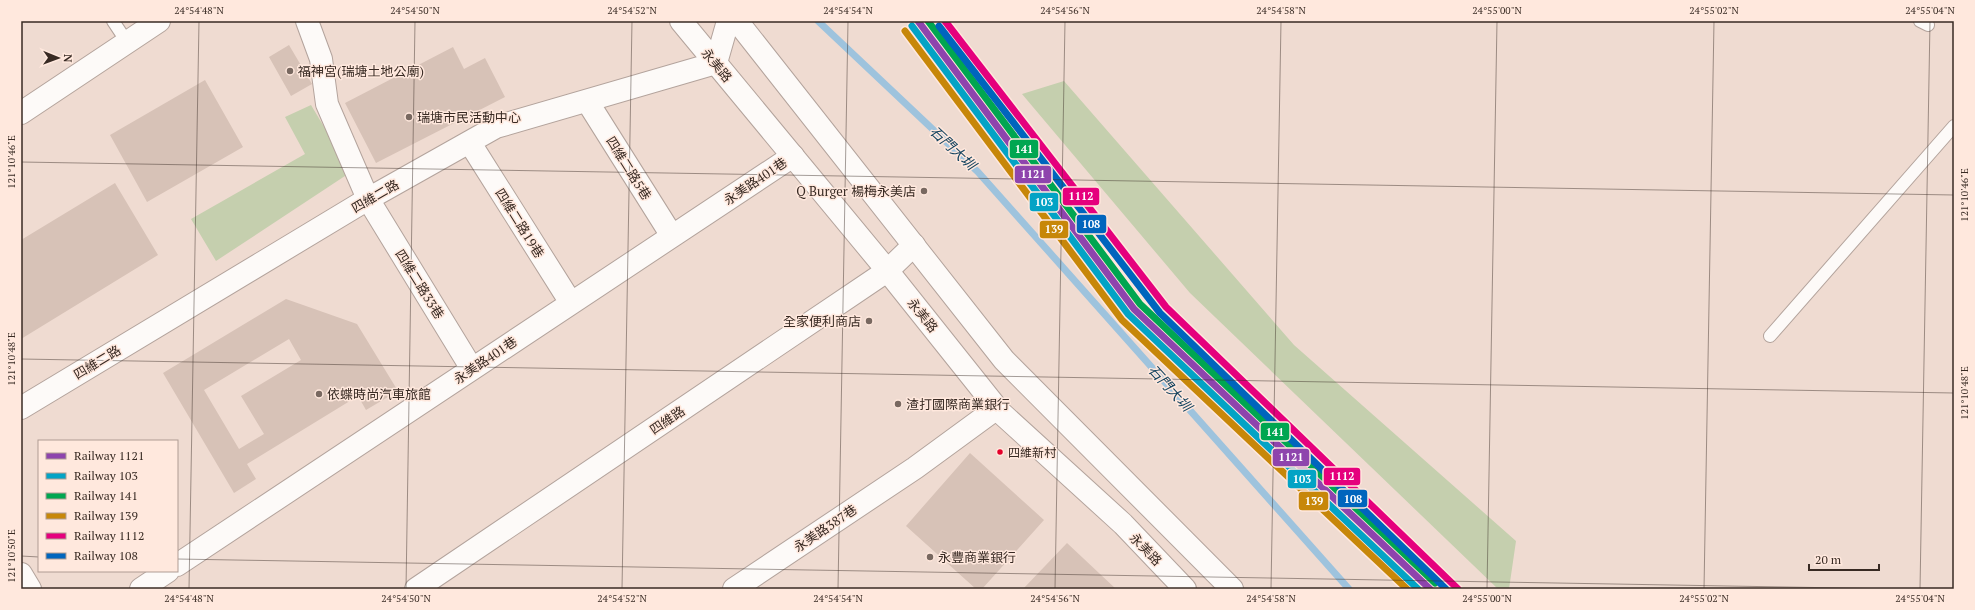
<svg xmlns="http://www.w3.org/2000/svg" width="1975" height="610" viewBox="0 0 1975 610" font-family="'PT Serif','Noto Sans TC',serif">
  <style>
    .green { fill: #c5cfae }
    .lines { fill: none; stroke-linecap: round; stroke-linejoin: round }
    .stream { stroke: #9ec3dd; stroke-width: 7 }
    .building { fill: #d7c2b7; fill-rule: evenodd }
    .service-casing { stroke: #b3a39c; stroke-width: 14 }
    .minor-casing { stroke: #b3a39c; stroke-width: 24 }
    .primary-casing { stroke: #b3a39c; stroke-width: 24 }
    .service { stroke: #fdfaf8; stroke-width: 12 }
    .minor { stroke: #fdfaf8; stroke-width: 22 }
    .primary { stroke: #fdfaf8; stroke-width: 22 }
    .rail-1-casing { stroke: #ffe8dd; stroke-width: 10 }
    .rail-2-casing { stroke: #ffe8dd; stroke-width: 10 }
    .rail-3-casing { stroke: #ffe8dd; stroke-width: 10 }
    .rail-4-casing { stroke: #ffe8dd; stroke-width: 10 }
    .rail-5-casing { stroke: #ffe8dd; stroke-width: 10 }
    .rail-6-casing { stroke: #ffe8dd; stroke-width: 10 }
    .rail-1 { stroke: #8e44ad; stroke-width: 7 }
    .rail-2 { stroke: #03a3c5; stroke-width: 7 }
    .rail-3 { stroke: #00a651; stroke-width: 7 }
    .rail-4 { stroke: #c78709; stroke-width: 7 }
    .rail-5 { stroke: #e5007d; stroke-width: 7 }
    .rail-6 { stroke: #0065bd; stroke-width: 7 }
    .ticks { fill: none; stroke: #382a23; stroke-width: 1; stroke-opacity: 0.45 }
    .poi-dot { fill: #786860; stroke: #ffe8dd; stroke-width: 1.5 }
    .bus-dot { fill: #e4002b; stroke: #ffe8dd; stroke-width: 1.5 }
    .labels { text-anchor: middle; stroke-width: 3; stroke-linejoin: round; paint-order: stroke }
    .bus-label { font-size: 12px; fill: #382a23; stroke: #ffe8dd; text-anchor: start }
    .street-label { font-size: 13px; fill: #382a23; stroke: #ffe8dd }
    .poi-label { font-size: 13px; fill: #382a23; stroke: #ffe8dd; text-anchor: start }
    .water-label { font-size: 14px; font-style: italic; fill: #13435f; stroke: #ffe8dd }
    .line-badge { stroke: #ffe8dd; stroke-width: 1.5 }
    .badge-label { font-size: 11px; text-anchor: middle; font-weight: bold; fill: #fff }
    .neatline { fill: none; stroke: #382a23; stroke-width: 1.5 }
    .ticks-label { font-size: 10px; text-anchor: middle; fill: #382a23 }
  </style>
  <rect width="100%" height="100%" fill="#efdbd1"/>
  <path class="green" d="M1064,81l230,264 222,196 -7,48h-11l-308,-296 -168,-199z
    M311,105l40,67 -135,89 -25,-42 114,-65 -20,-37z"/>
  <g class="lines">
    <path class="stream" d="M818,21l160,151 371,417"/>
  </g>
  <path class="building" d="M289,45l23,39 -21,12 -22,-39z
    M453,47l11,22 21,-11 20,39 -129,66 -31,-60z
    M205,80l38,67 -96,55 -37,-67z
    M115,183l43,72 -137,84v-99z
    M286,299l71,25 41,67 -32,19 -8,-14 -111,68 9,15 -22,14 -71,-120zM289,339l12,21 -60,36 23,38 -25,15 -35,-59z
    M970,453l74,67 -62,69h-6l-70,-63z
    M1067,543l49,46h-93z"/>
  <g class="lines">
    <defs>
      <path id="service" d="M113,21l14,21
        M1920,21l8,4
        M1770,336l184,-210"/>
      <path id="minor" d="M307,21l14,38 6,45 41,95 104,170
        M587,101l85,135
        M21,113l138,-92
        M470,143l101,160
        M21,408l347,-209 128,-72 220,-64 12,-42
        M177,565l616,-409
        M21,574l9,15
        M141,589l27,-18
        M416,589l471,-318 27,-26
        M734,589l181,-121 82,-60"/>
      <path id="primary" d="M681,21l201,243 118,148 123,112 62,65
        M737,21l267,339 228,229"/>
    </defs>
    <use href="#service" class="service-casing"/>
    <use href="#minor" class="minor-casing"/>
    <use href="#primary" class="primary-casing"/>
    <use href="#service" class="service"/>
    <use href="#minor" class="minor"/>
    <use href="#primary" class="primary"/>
    <defs>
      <path id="rail-1" d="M918,21l216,288 296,280"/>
      <path id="rail-2" d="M912,26l216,288 290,275"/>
      <path id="rail-3" d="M928,21l212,283 295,279"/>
      <path id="rail-4" d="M905,31l217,289 285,269"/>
      <path id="rail-5" d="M945,21l221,286 292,282"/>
      <path id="rail-6" d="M939,26l221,287 286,276"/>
    </defs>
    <use href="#rail-1" class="rail-1-casing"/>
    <use href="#rail-2" class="rail-2-casing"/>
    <use href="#rail-3" class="rail-3-casing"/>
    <use href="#rail-4" class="rail-4-casing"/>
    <use href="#rail-5" class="rail-5-casing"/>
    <use href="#rail-6" class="rail-6-casing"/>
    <use href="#rail-1" class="rail-1"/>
    <use href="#rail-2" class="rail-2"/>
    <use href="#rail-3" class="rail-3"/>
    <use href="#rail-4" class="rail-4"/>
    <use href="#rail-5" class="rail-5"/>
    <use href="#rail-6" class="rail-6"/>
  </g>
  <path class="ticks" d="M21,162l1933,33M21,359l1933,34M21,556l18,1M177,559l1723,30M189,589l10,-568M406,589l9,-568M622,589l10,-568M838,589l10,-568M1055,589l10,-568M1271,589l10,-568M1487,589l10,-568M1704,589l10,-568M1920,589l10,-568"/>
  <g class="poi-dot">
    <circle cx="290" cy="71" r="4"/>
    <circle cx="409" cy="117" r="4"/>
    <circle cx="924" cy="191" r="4"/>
    <circle cx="869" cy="321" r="4"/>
    <circle cx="319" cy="394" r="4"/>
    <circle cx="898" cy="404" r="4"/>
    <circle cx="930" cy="557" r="4"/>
  </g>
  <circle class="bus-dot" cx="1000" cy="452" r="3.5"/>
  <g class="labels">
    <g class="bus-label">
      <text x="1008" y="457">四維新村</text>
    </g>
    <g class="street-label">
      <text transform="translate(717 65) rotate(50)" y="5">永美路</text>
      <text transform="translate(629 168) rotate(58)" y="5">四維二路5巷</text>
      <text transform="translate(755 181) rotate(-34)" y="5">永美路401巷</text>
      <text transform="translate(375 196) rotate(-30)" y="5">四維二路</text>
      <text transform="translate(520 223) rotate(58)" y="5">四維二路19巷</text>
      <text transform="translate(420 284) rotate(58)" y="5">四維二路33巷</text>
      <text transform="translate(923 315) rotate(51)" y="5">永美路</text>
      <text transform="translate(485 360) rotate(-34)" y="5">永美路401巷</text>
      <text transform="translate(97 362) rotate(-31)" y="5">四維二路</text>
      <text transform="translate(667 420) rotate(-34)" y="5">四維路</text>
      <text transform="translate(825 528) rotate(-34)" y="5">永美路387巷</text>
      <text transform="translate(1146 549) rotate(46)" y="5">永美路</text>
    </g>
    <g class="poi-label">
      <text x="298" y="76">福神宮(瑞塘土地公廟)</text>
      <text x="417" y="122">瑞塘市民活動中心</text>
      <text x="916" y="196" text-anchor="end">Q Burger 楊梅永美店</text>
      <text x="861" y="326" text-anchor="end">全家便利商店</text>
      <text x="327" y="399">依蝶時尚汽車旅館</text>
      <text x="906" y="409">渣打國際商業銀行</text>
      <text x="938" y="562">永豐商業銀行</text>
    </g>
    <g class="water-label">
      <text transform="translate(953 148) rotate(43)" y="5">石門大圳</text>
      <text transform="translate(1170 388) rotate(48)" y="5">石門大圳</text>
    </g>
  </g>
  <g class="line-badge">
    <rect x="1009" y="139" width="30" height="20" rx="4" fill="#00a651"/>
    <rect x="1014" y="165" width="38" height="19" rx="4" fill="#8e44ad"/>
    <rect x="1062" y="187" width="38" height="19" rx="4" fill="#e5007d"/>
    <rect x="1029" y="192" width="30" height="20" rx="4" fill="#03a3c5"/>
    <rect x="1076" y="214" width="31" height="20" rx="4" fill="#0065bd"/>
    <rect x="1039" y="220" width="30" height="19" rx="4" fill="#c78709"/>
    <rect x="1260" y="422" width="30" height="19" rx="4" fill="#00a651"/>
    <rect x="1272" y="448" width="38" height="19" rx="4" fill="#8e44ad"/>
    <rect x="1323" y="467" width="38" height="19" rx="4" fill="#e5007d"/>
    <rect x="1287" y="469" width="30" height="20" rx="4" fill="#03a3c5"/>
    <rect x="1337" y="489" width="31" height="19" rx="4" fill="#0065bd"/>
    <rect x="1298" y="491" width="31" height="20" rx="4" fill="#c78709"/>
  </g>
  <g class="badge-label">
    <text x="1024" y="153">141</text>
    <text x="1033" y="178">1121</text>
    <text x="1081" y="200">1112</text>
    <text x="1044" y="206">103</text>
    <text x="1091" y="228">108</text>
    <text x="1054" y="233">139</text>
    <text x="1275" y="436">141</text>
    <text x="1291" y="461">1121</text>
    <text x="1342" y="480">1112</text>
    <text x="1302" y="483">103</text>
    <text x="1353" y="503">108</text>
    <text x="1314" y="505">139</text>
  </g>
  <rect width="1975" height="610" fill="none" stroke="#ffe8dd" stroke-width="44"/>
  <rect x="38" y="440" width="140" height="132" fill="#ffe8dd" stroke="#af9c93"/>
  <rect x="46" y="453" width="20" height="6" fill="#8e44ad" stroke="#af9c93"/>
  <text x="74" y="460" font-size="12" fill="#382a23">Railway 1121</text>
  <rect x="46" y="473" width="20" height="6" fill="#03a3c5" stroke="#af9c93"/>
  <text x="74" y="480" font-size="12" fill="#382a23">Railway 103</text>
  <rect x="46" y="493" width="20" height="6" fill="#00a651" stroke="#af9c93"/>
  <text x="74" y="500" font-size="12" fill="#382a23">Railway 141</text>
  <rect x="46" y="513" width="20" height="6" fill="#c78709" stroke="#af9c93"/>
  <text x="74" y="520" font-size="12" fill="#382a23">Railway 139</text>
  <rect x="46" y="533" width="20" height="6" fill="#e5007d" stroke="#af9c93"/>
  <text x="74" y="540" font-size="12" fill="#382a23">Railway 1112</text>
  <rect x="46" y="553" width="20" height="6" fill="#0065bd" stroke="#af9c93"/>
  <text x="74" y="560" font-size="12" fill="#382a23">Railway 108</text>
  <g transform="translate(58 58) rotate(91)" stroke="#ffe8dd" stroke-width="3" paint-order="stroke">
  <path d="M0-3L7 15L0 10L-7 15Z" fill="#382a23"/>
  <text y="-6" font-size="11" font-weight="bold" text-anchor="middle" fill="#382a23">N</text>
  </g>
  <path d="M1809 564v6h70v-6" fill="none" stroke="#382a23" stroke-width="2"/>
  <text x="1815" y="564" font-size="12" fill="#382a23" stroke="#ffe8dd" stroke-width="3" paint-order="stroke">20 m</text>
  <rect x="22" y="22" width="1931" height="566" class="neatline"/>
  <g class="ticks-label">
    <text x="199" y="14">24°54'48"N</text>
    <text x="415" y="14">24°54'50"N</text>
    <text x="632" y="14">24°54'52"N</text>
    <text x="848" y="14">24°54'54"N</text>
    <text x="1065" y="14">24°54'56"N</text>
    <text x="1281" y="14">24°54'58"N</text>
    <text x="1497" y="14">24°55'00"N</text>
    <text x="1714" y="14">24°55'02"N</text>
    <text x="1930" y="14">24°55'04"N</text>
    <text transform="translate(11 162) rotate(-90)" y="4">121°10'46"E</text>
    <text transform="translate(1964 195) rotate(-90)" y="4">121°10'46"E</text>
    <text transform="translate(11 359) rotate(-90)" y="4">121°10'48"E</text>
    <text transform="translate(1964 393) rotate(-90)" y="4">121°10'48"E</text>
    <text transform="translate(11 556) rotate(-90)" y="4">121°10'50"E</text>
    <text x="189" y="602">24°54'48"N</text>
    <text x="406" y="602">24°54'50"N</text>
    <text x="622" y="602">24°54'52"N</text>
    <text x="838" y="602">24°54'54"N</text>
    <text x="1055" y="602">24°54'56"N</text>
    <text x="1271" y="602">24°54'58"N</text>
    <text x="1487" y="602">24°55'00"N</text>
    <text x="1704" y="602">24°55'02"N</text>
    <text x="1920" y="602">24°55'04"N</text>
  </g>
</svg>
